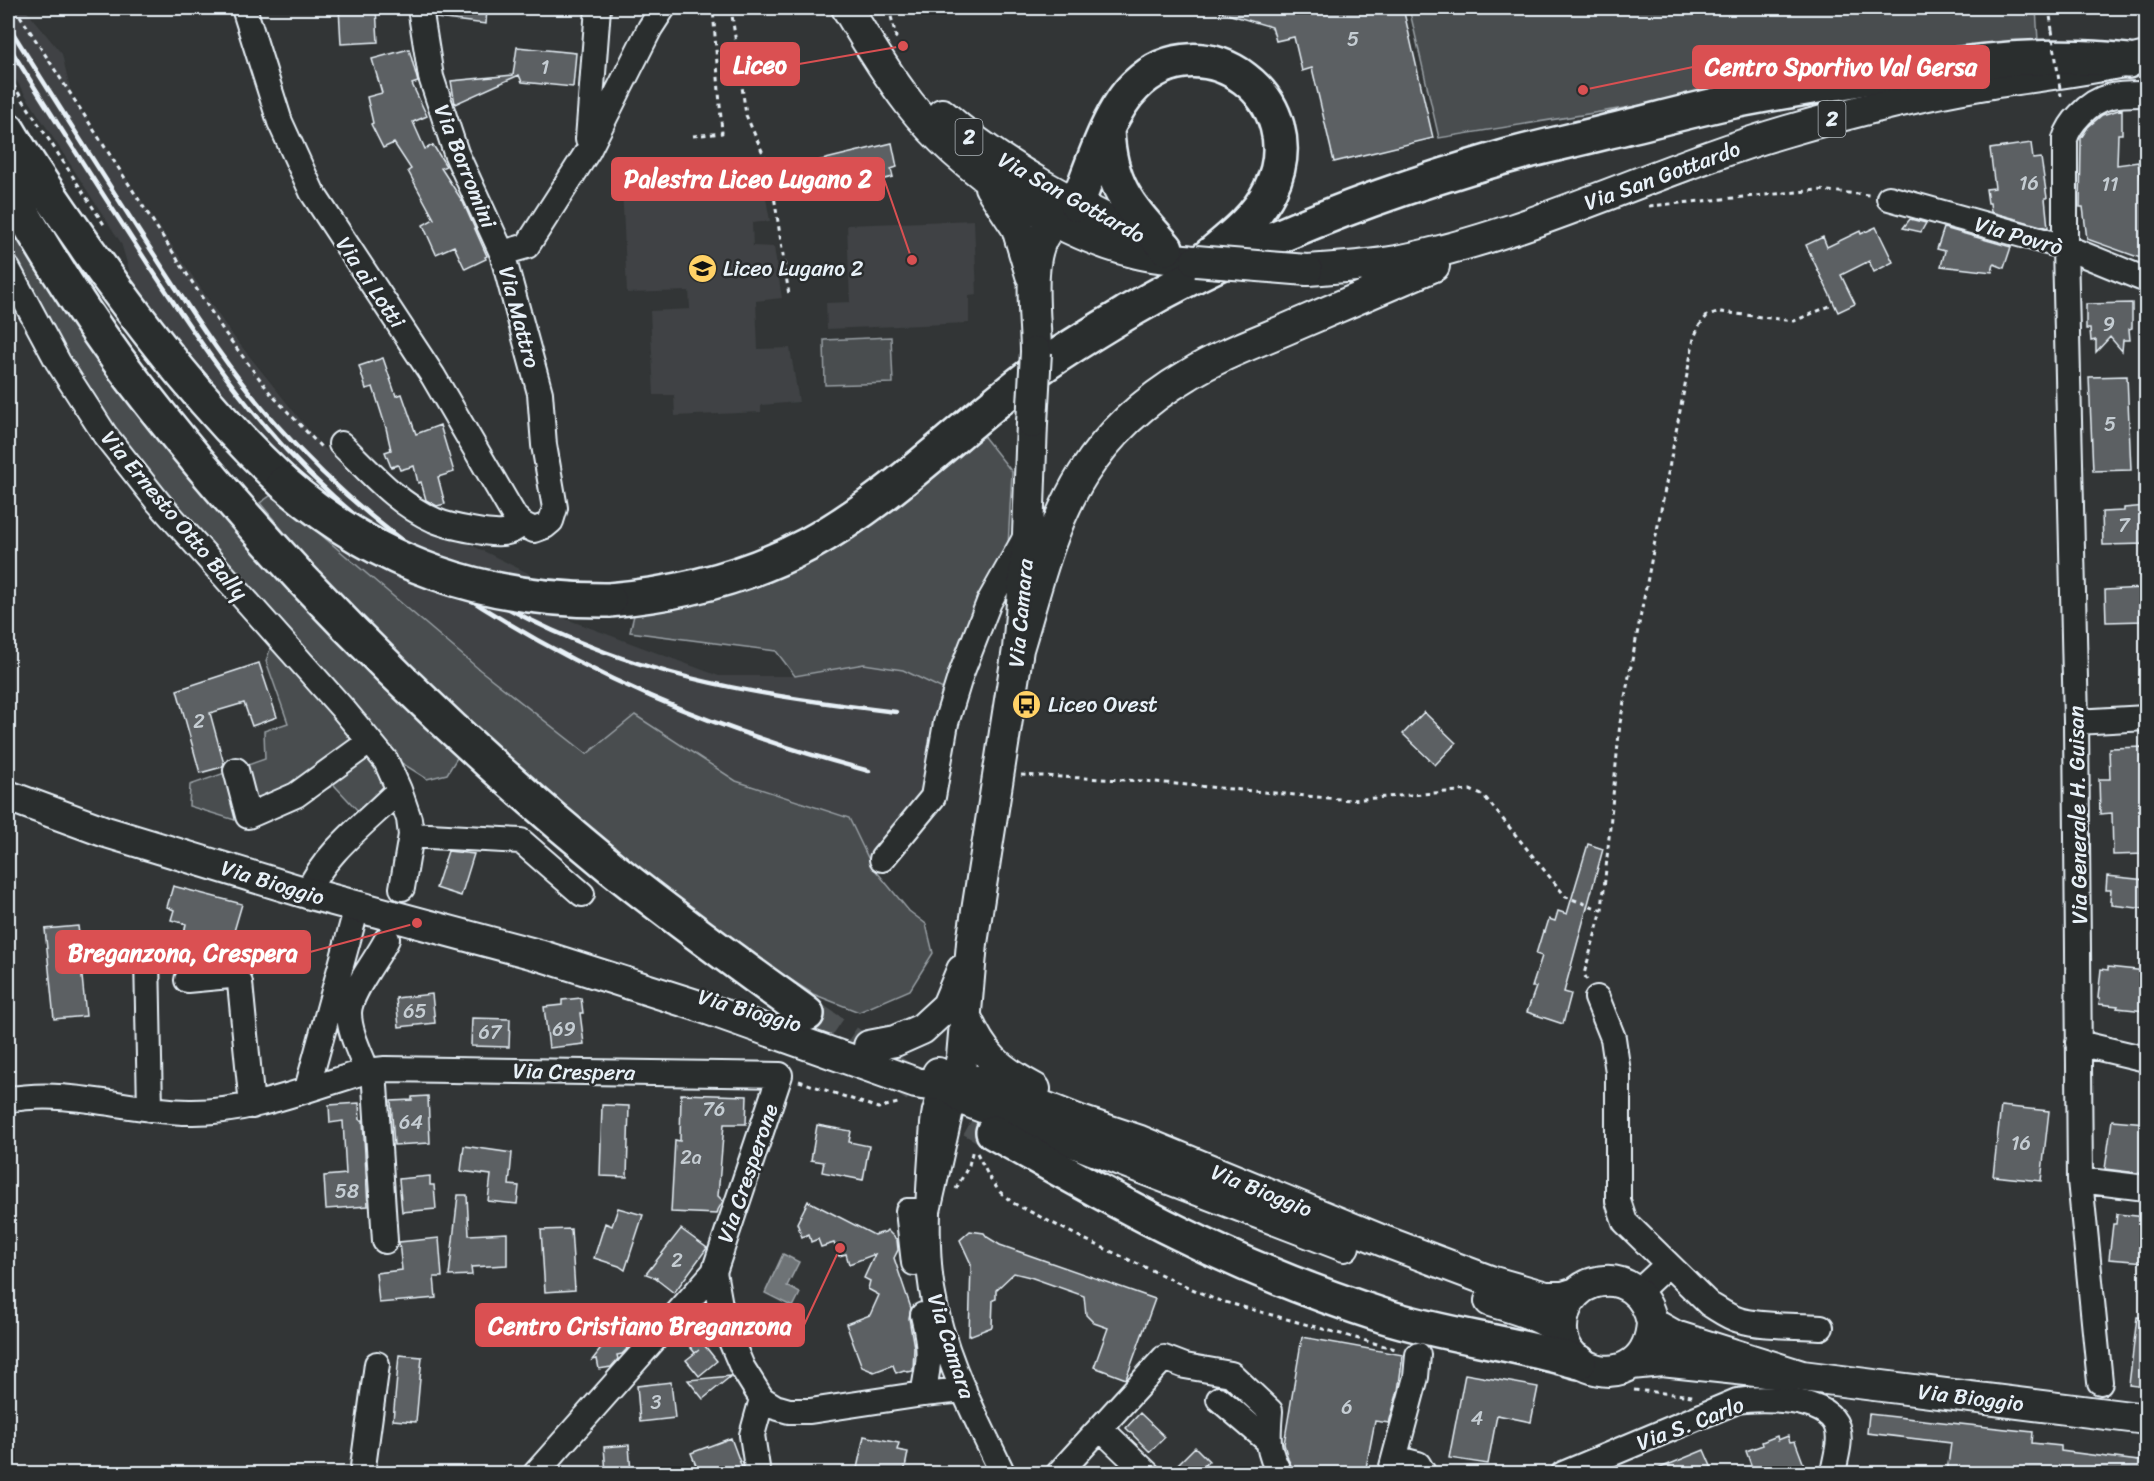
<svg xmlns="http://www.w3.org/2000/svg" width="2154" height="1481" viewBox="0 0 2154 1481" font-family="Sriracha,sans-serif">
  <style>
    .built { fill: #3f4244 }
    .green { fill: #494d4f; stroke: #989fa4; stroke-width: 1.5 }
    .water { fill: #6e7376; stroke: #9fa5aa; stroke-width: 1.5 }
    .building { fill: #5c6063; stroke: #e8f1f8; stroke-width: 1.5 }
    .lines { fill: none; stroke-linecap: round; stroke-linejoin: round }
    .highway-tunnel { stroke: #4d5153; stroke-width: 33; stroke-dasharray: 33 16; stroke-linecap: butt }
    .minor-casing { stroke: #e8f1f8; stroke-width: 28 }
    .major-casing { stroke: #e8f1f8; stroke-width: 34 }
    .highway-casing { stroke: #e8f1f8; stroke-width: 38 }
    .path { stroke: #e8f1f8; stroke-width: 3; stroke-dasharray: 4.5 4.5; stroke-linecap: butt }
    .minor { stroke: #2a2d2e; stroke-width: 24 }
    .major { stroke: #2a2d2e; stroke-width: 30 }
    .highway { stroke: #2a2d2e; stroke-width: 33 }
    .rail { stroke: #e8f1f8; stroke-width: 4.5 }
    .major-bridge-casing { stroke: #e8f1f8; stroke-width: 34; stroke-linecap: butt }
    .highway-bridge-casing { stroke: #e8f1f8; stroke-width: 38; stroke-linecap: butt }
    .path-bridge { stroke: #e8f1f8; stroke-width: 3; stroke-dasharray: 4.5 4.5; stroke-linecap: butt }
    .major-bridge { stroke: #2a2d2e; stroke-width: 30 }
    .highway-bridge { stroke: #2a2d2e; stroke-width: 33 }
    .labels { text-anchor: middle; stroke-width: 5; stroke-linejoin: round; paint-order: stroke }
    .number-label { font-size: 20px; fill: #c5cdd3 }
    .shield { fill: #2a2d2e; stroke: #afb6bb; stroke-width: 1.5 }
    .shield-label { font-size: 21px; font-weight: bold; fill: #e8f1f8 }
    .street-label { font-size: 22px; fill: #e8f1f8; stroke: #2a2d2e }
    .poi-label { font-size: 22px; fill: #e8f1f8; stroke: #2a2d2e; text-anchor: start }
    .leader { fill: none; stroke: #da5052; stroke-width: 2 }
    .callout-dot { fill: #da5052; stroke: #2a2d2e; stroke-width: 2 }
    .callout { fill: #da5052; stroke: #da5052; stroke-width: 2 }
    .callout-label { font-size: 24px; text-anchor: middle; font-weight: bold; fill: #fff }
  </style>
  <rect width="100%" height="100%" fill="#323536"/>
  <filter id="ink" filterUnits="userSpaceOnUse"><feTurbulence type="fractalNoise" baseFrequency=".0167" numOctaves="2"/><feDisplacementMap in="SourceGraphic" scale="12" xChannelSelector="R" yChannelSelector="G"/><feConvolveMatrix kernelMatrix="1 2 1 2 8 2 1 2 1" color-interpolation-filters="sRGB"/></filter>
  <g filter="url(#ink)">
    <path class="built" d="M8,8h16l38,46 10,43 158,235 89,111 65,59 144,71 25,41 166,62h76l69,-12 40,6 43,21 -20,102 -55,73 -23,-48 -113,-37 -101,-66 -48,39 -107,-84 -206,-176 -141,-211 -12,-40 -113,-175z
      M750,160v15h12l8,46 -18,2 1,23 21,1 8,51 -26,3 2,48 32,-1 9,54 -38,3v7l-86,4 -1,-21h-20l-4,-84 40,-2 -1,-18 -62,2 -5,-106 61,-3v-21z
      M974,220l3,75 -8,1v27l-142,6 -1,-26 24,-1 -3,-77z"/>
    <path class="green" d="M1409,8h627l2,33 -599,97z
      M8,205l38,68 414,480 -13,21 -20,5 -57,-36 15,47 -25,23 -26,-28 -83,40 -62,-19 1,-21 75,-26 -1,-28 24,-8 -22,-62 9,-26 -117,-132 -141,-213 -9,15z
      M891,337l2,46 -68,2 -1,-45z
      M981,433l31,39 -4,75 -61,144 -44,-21 -39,-6 -69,12 -19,-25 -146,-19 5,-21 110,-23z
      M273,494l207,176 107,84 48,-39 101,66 113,37 23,48 37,45 17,13 7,29 -23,37 -51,22 -46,-18 -73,-47 -93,-71 -89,-72 -162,-149 -69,-71 -67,-81z"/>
    <path class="water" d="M783,1254l16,8 -12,24 13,7 -7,14 -28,-14z"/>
    <path class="building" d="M339,8h37l2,34 -37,2z
      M434,8h53l-1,16 -50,-6z
      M1220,8h183l30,130 -99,24 -22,-94 -10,3 -8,-34 -18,4 -4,-14 -52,-15z
      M517,47l59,6 -3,34 -51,-5 -3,-7 -64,29 -4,-23 62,-6z
      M409,49l9,33 -6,2 15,32 -14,6 12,27 8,-4 13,21 -5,2 22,34 24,54 -2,1 1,2 -21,10 -11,-23 -18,8 -13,-29 11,-6 -26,-48 3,-2 -17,-26 -11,5 -12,-24 2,-1 -6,-26 15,-4 -10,-34z
      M2122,109v25h-4l-1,31 21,-3 8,51v47l-59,-21 -4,-32h-3l1,-69 7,-11 14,-12z
      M892,143l5,24 -6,2 2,8 -80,20 -8,-33z
      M2031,143l2,16 8,-1 6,40h-2l3,30 -57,-16 -1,-9h-2l-2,-14 9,-1 -5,-39z
      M1910,219l16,4 -5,9 -18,-4z
      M1876,227l17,35 -19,10 -5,-11 -28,14 14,29 -17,8 -32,-67 17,-8 4,10 33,-16 1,3z
      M1944,228l67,19 -7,21 -10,-4 -2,8 -51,-6 4,-15 -8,-2z
      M2132,303v25l-3,1 1,11h-7l-1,11 -12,-14 -14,15v-12l-5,1 -1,-12h-4v-25z
      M383,358l13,38 6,-2 14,40 24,-9 14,47 -16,5 7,27 -8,2 -11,-6 -5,-18 -3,1 -4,-17 -14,4 -2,-5 -7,2 -6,-15 6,-2 -5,-22 -13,-41 -7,2 -7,-23z
      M2127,376l4,94 -38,1 -4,-94z
      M2146,506v38l-43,1 -1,-33 22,-1v-3z
      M2143,588v8h3v22h-2v3l-38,1 -1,-32z
      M259,663l18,54 -25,9 -8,-23 -34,10 14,51 -2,3 -22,6 -23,-83z
      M1424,712l32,31 -21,22 -32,-31z
      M2146,747v107l-33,1 -1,-42 -12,1 -1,-35h11l-1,-31z
      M1588,844l15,5 -39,143 7,2 -8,30 -36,-12 9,-25h-4l10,-31 -6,-2 7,-23 2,1 4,-13 6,2 3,-10 9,3z
      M448,851l26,3 -13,42 -25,-8z
      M2107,876l39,4v29l-34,-4v-4h-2l1,-11h-5z
      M173,886l69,18 -10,34 10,11 -16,13 -18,2 -24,-30 2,-10 -15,-4 3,-10 -7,-3z
      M78,926l1,8 27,-2 2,23 -28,2 6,59 -32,3 -9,-90z
      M2108,967l38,4 -1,40 -28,-3 1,-2 -19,-2 1,-6h-2l3,-29 7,1z
      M432,994l3,29 -36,4 -3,-29z
      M581,998l2,15h-3l4,31 -35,4 -5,-41 18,-2v-5z
      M472,1018l38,1 -1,28 -38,-1z
      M681,1094l66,2 -1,28h-22l-6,72 5,5 -5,9 -1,4 -46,-2 4,-72 5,1z
      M428,1096l2,47 -36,2 -3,-44 21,-1v-3z
      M359,1103l1,17h3l5,86 -42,3 -2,-33 22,-2 -3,-53 -13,2 -1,-18z
      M602,1105l27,1 -2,71 -27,-1z
      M2001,1106l48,5 -8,70 -48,-5z
      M2112,1120l34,3v51l-41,-5z
      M817,1125l34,6 -2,11 20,4 -6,34 -41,-8 2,-10 -13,-2z
      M464,1146l48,7 -3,32 10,1 -2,18 -29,-3 3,-26 -30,-4z
      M430,1176v9h4l2,24 -34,3 -3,-33z
      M458,1195h9l2,40 38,-2v32l-36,2 1,8 -23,1z
      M808,1201l66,34 11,-3 2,-2 10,10 1,10 -4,8 17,50 -2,10 5,29 -1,24 -5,1 -4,-2 -8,3 -3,-8 -19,7 -12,-5 -16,-43 24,-9 9,-20 -11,-6 2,-8 -6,-3 11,-24 -26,10 -3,-10 -7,2 -5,-13 -13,4 -3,-8 -7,3 -2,-8 -7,3 -5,-14z
      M618,1208l25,7 -18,55 -6,-4 -25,-8 11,-35 7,3z
      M2117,1214l29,3v45l-37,-3 4,-35h3z
      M571,1229l4,61 -30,2 -4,-62z
      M681,1229l26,19 -33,45 -18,-14 1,-1 -11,-4z
      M970,1231l14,2 3,4 13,8 155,54 -29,80 -32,-12 14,-39 -14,-5 -8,-8 -2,-19 -54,-19 -16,-4 -18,17v9l-3,1 -1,27 -23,9 2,-72 -11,-24z
      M439,1238l3,39h-8l2,21 -57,5 -3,-30 26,-3 -3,-28z
      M2137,1317l9,1v69l-17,-2z
      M634,1319l3,17 -12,3 2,10 -5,5 -5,1 1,4 -7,8 -12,2 -2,-10 -5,1 30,-38z
      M701,1322l13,16 -9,8 12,15 -18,15 -13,-16 13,-10 -4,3 -13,-16z
      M1302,1337l101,18 -5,36 -9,32 -14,-2 -10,52h-57v-1l-15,-3 -5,-10 -4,-15z
      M399,1355l23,2 -6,65 -23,-2z
      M1465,1374l73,13 -7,35 -34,-7 -9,49 -39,-6z
      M731,1376l-28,23 -15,-19z
      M671,1382l4,36 -35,4 -3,-36z
      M1140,1413l25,24 -15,15 -24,-24z
      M1869,1414l164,18 -1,11 29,3v5l85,11v11h-115l-38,-4v4h-46l4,-30 -84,-10z
      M864,1436l35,7 -2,7 11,2 -4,21h-48z
      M1777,1436l1,4 10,-4 2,6 5,-1 9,24 -24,8h-26l-8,-22 17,-6 -1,-3z
      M731,1438l13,35h-45l-8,-20z
      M629,1445l2,28h-25l-2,-26z
      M1195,1447l14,14 -12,12h-28z
      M1704,1450l10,23h-66z"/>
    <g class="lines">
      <path class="highway-tunnel" d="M807,1014l130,87 56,31"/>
      <defs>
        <path id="minor" d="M244,8l36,114 32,70 121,184 82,141 7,7 12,6 11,-4 6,-5 4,-13 -11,-63 -4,-52 -38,-140 25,-7 61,-95 62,-123 13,-20
          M420,8l11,69 25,76 46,100
          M588,139l10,-131
          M1889,198l176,49 81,33
          M8,269l50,93 47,73 53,67 185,207 43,52 13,29c-31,31 -75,63 -92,103
          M341,444c28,27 56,60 93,76 15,7 33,9 49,12 15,2 27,3 39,-8
          M2076,722l70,-4
          M236,770l12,46 48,-21 73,-53
          M399,790l10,29 2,16 -9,53
          M411,835l110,6 61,53
          M882,859l51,-62 13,-74 15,-49 28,-72 36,-64
          M147,957l3,152
          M187,980l43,-4 6,1 4,6 12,123
          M1597,998l16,40 5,34v129l7,21 84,82c10,6 19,13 30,16 24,7 57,5 82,7
          M2078,1043l68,16
          M374,1070l11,171
          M367,1071c-7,-18 -18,-39 -18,-58 0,-20 29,-55 38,-74
          M307,1089l50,-182
          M8,1100c59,-12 121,11 181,12 62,1 120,-24 178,-41l18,-2 395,6 -66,197 9,50 19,45 20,32 13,8 14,4h21l113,-17 41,-4
          M2080,1180l66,8
          M928,1211l25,-110 -5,-17c-18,21 -15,48 -17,74 -3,44 -6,88 1,132 10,65 43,125 71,184
          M914,1263l-6,-52h20
          M1638,1292l30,-28
          M923,1315c8,33 7,46 0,79
          M2100,1382l-20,-202 -4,-458 -11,-475v-108c3,-10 8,-17 15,-24 20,-22 39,-21 66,-21
          M1219,1399l49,42
          M1100,1428l48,46
          M1395,1458l23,6 6,10
          M362,1474l15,-110
          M535,1474l179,-202
          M758,1474l-6,-39 10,-36
          M1058,1474l106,-116 21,8 46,8 39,37c-2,27 -4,38 10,63
          M1390,1474l26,-97 2,-22
          M1563,1474l174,-73c25,-4 90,-4 100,26 5,15 -2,31 -4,47"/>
        <path id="major" d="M847,8c19,32 39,65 62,95 52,67 146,130 228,150 19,5 39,6 59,8
          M942,114c65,57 141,95 218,131
          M990,187l27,41 14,47
          M1307,270c30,-2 60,-4 90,-9 135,-27 259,-92 390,-130 65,-19 132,-36 199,-47 53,-9 108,-14 160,-27
          M1036,352c0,-33 -10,-93 10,-120 6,-9 15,-16 23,-23
          M1018,649c18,-59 32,-123 65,-175 26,-41 64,-75 105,-99 33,-21 72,-34 108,-50 46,-20 92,-39 138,-59
          M8,796l98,36 201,61 235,63 157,50 217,77c24,6 40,-6 62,-2l105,41 57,19 241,99 109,41 56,16h17l13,-4
          M966,1017c17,39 32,52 69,72
          M869,1046l26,-5 27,-12 25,-23 15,-36
          M938,1073l18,19 13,10 375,144
          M948,1084l11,-14 3,-13 10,-114 46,-294 10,-115 4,-111
          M1490,1301c21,6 58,16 72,33
          M1631,1364l31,-3 140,15 -127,-40 -23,-13c-5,-29 -29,-49 -59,-40 -13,4 -24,15 -28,28 -22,64 82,89 87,12
          M1802,1376l344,43"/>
        <path id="highway" d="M8,130c24,41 53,81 80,120 59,83 122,164 196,233
          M1107,131c3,57 23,76 59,117
          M8,188c34,59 70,117 110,172 56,76 118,148 183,218 97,103 201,200 311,290 63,51 129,98 195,146
          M1077,204c14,-35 31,-92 58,-118 69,-69 179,15 135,104 -14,29 -41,49 -65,69
          M609,600c70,-6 136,-22 198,-55 80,-43 145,-110 217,-165 32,-25 69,-47 104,-68 116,-68 244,-117 373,-154 35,-10 70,-17 105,-26 42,-10 85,-22 128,-31 30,-6 60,-11 90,-16 100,-17 202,-36 304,-24
          M993,1132c61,34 121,69 184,100 66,33 136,61 207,84 64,20 131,27 195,46"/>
      </defs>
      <use href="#minor" class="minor-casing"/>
      <use href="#major" class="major-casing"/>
      <use href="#highway" class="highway-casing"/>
      <path class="path" d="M15,8l210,325 46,61 50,53
        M731,8l15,107 24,54 19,126
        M889,8l7,29 -2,2
        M2049,8l3,22
        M8,77l97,149
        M693,136l29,-3 -9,-125
        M1649,206l169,-16 51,5
        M1021,775l123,6 206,19 120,-10 14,6 82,101 36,13
        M1587,980l-3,-6 18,-64 18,-187 74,-385 5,-12 8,-10 14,-4 73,9 38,-16
        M799,1081l79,27 20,-5
        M977,1153l13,26 10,13 13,11 71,36 130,60 185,51
        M956,1189l13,-24 4,-16
        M1634,1390l59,6"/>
      <use href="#minor" class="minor"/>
      <use href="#major" class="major"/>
      <use href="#highway" class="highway"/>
      <path class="rail" d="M8,25c44,71 89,141 134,211 42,64 83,131 134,188 89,100 203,182 329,228 94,35 193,48 291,60
        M8,45c46,74 94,148 142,222 37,55 73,111 117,161 52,62 114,112 181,157 133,90 267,145 421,186"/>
      <defs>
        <path id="major-bridge" d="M1196,261l111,9
          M1032,423l4,-71"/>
        <path id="highway-bridge" d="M284,483c94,82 201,118 325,117"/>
      </defs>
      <use href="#major-bridge" class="major-bridge-casing"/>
      <use href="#highway-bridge" class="highway-bridge-casing"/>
      <path class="path-bridge" d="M2052,30l9,66"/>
      <use href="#major-bridge" class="major-bridge"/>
      <use href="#highway-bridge" class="highway-bridge"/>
    </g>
  </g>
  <defs>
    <symbol id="school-disc" viewBox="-11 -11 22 22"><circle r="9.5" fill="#ffd166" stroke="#2a2d2e"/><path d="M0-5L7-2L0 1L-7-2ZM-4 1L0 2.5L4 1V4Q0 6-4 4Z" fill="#111"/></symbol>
    <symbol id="bus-disc" viewBox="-11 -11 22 22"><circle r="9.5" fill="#ffd166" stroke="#2a2d2e"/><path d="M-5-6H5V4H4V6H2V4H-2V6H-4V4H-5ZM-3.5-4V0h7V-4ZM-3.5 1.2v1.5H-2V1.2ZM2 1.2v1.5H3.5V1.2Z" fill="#111"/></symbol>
  </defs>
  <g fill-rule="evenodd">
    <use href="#school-disc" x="686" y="252" width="33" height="33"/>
    <use href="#bus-disc" x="1010" y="688" width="33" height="33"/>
  </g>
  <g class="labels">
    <g class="number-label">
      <text x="1353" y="46">5</text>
      <text x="545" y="74">1</text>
      <text x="2029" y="190">16</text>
      <text x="2110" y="191">11</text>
      <text x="2109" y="331">9</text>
      <text x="2110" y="431">5</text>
      <text x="2124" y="532">7</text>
      <text x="199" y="728">2</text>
      <text x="415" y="1018">65</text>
      <text x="564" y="1036">69</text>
      <text x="490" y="1039">67</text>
      <text x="714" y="1116">76</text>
      <text x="411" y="1129">64</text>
      <text x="2021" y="1150">16</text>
      <text x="691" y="1164">2a</text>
      <text x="347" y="1198">58</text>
      <text x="677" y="1267">2</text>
      <text x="656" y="1409">3</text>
      <text x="1347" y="1414">6</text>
      <text x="1477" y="1425">4</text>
    </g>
    <g class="shield">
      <rect x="1818.5" y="101" width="27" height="36" rx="4.5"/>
      <rect x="955.5" y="119" width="27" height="36" rx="4.5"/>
    </g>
    <g class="shield-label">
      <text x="1832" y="126">2</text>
      <text x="969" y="144">2</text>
    </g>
    <g class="street-label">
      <text transform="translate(466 166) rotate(68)" y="8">Via Borromini</text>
      <text transform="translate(1662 175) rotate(-20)" y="8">Via San Gottardo</text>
      <text transform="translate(1072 197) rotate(29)" y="8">Via San Gottardo</text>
      <text transform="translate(2019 235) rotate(16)" y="8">Via Povrò</text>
      <text transform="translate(371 282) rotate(56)" y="8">Via ai Lotti</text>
      <text transform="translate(520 317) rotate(75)" y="8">Via Mattro</text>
      <text transform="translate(175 515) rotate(50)" y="8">Via Ernesto Otto Bally</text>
      <text transform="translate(1020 613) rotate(-85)" y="8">Via Camara</text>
      <text transform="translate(2077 815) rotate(-91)" y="8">Via Generale H. Guisan</text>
      <text transform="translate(273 882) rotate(17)" y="8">Via Bioggio</text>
      <text transform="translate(750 1010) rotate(16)" y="8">Via Bioggio</text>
      <text transform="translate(574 1071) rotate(1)" y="8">Via Crespera</text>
      <text transform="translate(747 1173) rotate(-71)" y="8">Via Cresperone</text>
      <text transform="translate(1262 1190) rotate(22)" y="8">Via Bioggio</text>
      <text transform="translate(952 1346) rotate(72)" y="8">Via Camara</text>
      <text transform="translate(1971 1397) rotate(7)" y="8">Via Bioggio</text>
      <text transform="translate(1690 1423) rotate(-21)" y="8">Via S. Carlo</text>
    </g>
    <g class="poi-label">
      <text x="723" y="276">Liceo Lugano 2</text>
      <text x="1048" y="712">Liceo Ovest</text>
    </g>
  </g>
  <path class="leader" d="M903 46L799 64M1583 90L1693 67M912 260L884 179M417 923L310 952M840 1248L804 1325"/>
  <g class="callout-dot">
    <circle cx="903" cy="46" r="6"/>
    <circle cx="1583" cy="90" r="6"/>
    <circle cx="912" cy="260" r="6"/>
    <circle cx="417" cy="923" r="6"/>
    <circle cx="840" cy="1248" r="6"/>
  </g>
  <g class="callout">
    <rect x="721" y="43" width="78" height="42" rx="6"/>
    <rect x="1693" y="46" width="296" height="42" rx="6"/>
    <rect x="612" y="158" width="272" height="42" rx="6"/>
    <rect x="56" y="931" width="254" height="42" rx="6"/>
    <rect x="476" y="1304" width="328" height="42" rx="6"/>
  </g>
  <g class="callout-label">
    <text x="760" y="73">Liceo</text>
    <text x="1841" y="75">Centro Sportivo Val Gersa</text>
    <text x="748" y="187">Palestra Liceo Lugano 2</text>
    <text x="183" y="961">Breganzona, Crespera</text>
    <text x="640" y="1334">Centro Cristiano Breganzona</text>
  </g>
  <rect width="2154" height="1481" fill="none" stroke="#2a2d2e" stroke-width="30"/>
  <rect x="15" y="15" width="2124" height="1451" fill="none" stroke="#e8f1f8" stroke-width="2" filter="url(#ink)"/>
</svg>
